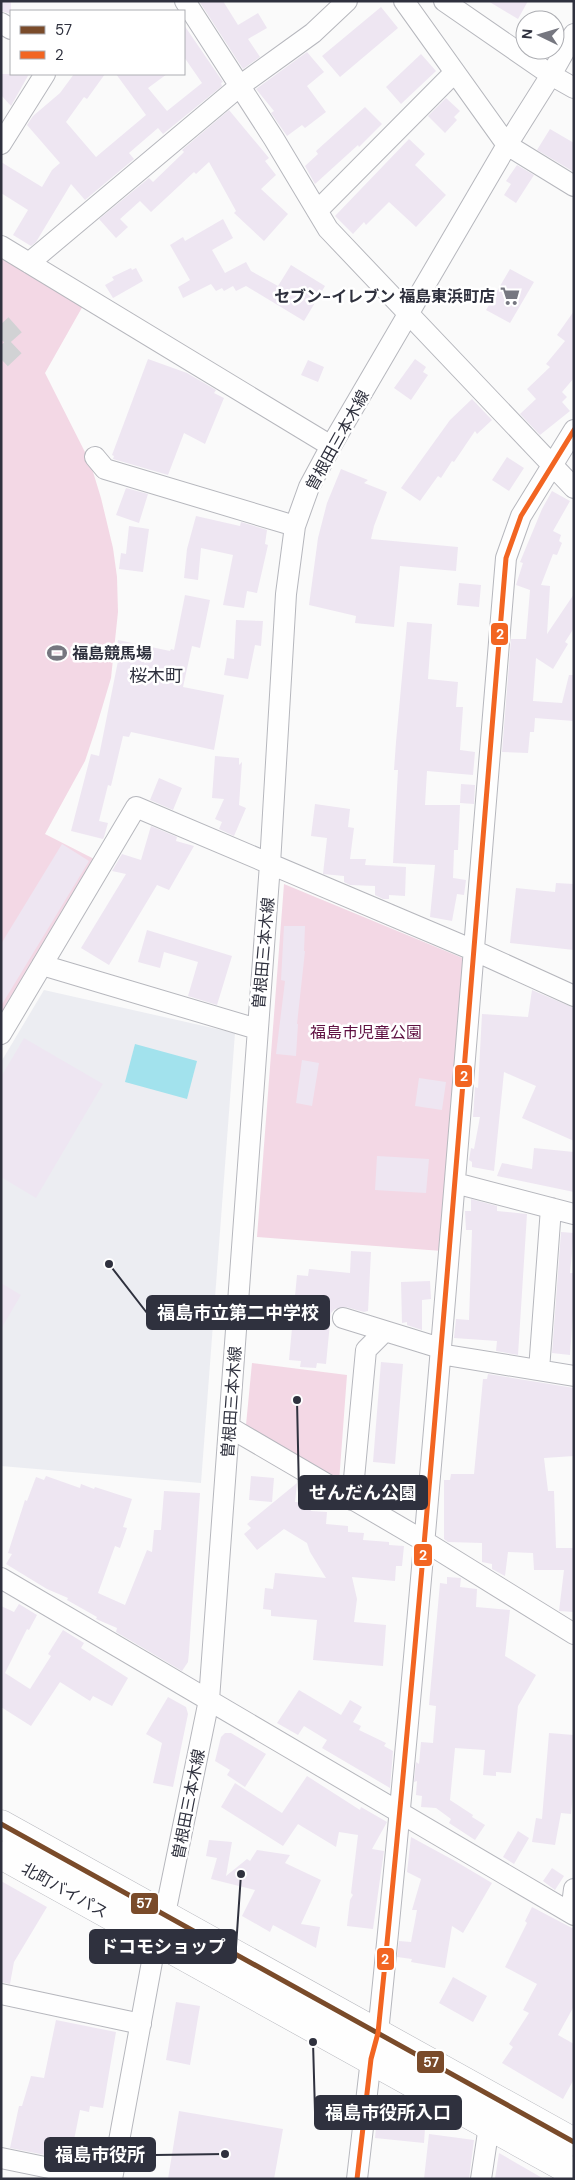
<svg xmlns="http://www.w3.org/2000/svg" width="575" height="2180" viewBox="0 0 575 2180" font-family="'DM Sans','Noto Sans JP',sans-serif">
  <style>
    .built { fill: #ecedf2 }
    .green { fill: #f3d8e5 }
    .water { fill: #a2e2ed }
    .building { fill: #eee6f2 }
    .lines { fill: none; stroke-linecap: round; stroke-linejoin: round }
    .minor-tunnel { stroke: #d1d2d4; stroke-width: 20; stroke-dasharray: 20 10; stroke-linecap: butt }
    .minor-casing { stroke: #b6b7bd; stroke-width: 22 }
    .highway-casing { stroke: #b6b7bd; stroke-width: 29 }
    .minor { stroke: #fefefe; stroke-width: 20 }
    .highway { stroke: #fefefe; stroke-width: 28 }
    .bus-1-casing { stroke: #fff; stroke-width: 9 }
    .bus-2-casing { stroke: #fff; stroke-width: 9 }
    .bus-1 { stroke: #7a4b2a; stroke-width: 5 }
    .bus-2 { stroke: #f26522; stroke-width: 5 }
    .labels { text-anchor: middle; stroke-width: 5; stroke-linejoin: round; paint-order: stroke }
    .poi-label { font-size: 16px; font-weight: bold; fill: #2f313e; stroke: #fff; text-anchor: end }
    .street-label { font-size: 16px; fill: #2f313e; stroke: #fff }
    .park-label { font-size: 16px; fill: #5e1041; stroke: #fff }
    .neighbourhood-label { font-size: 18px; fill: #2f313e; stroke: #fff }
    .leader { fill: none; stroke: #2f313e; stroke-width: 2 }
    .callout-dot { fill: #2f313e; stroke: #fff; stroke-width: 2 }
    .callout { fill: #2f313e; stroke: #2f313e; stroke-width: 2 }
    .callout-label { font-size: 18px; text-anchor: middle; font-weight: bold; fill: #fff }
    .line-badge { stroke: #fff; stroke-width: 2 }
    .badge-label { font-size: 14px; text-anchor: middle; font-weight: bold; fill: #fff }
  </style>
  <rect width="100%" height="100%" fill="#fafafa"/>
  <path class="built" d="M44,990l191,43 -34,450 -200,-17v-404z"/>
  <path class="green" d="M1,255l83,49 -39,69 45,89 11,36 12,50 4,29 1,35 -7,66 -15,50 -11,33 -40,73 53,27 -97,160z
    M284,884l181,75 -23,292 -185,-14z
    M252,1363l95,12 -8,107 -93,-57z"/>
  <path class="water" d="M135,1044l62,17 -10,38 -62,-17z"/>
  <path class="building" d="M11,1v13l-10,-3v-9z
    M199,1h24l15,24 20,-12 9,15 -19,11 12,18 -17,12z
    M488,1h40l-10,18z
    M381,7l17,21 -58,49 -18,-21z
    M184,25l39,57 -2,1 1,3 -59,48 -5,-6 -29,25 5,6 -49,41 -14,-16 -35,58 -5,4 -18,-11 15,-25 -27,-17v-31l41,25 10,-17 8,-7 -33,-38 6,-9 27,-23 14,-19h31l-18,25 -3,-2 -18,25 30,35 50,-42 -30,-41h51l-19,14 19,23 35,-28 -18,-26z
    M307,52l17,20 -17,14 19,26 -21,16 -3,-3 -15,11 -16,-23 3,-2 -18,-22z
    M421,54l15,17 -35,33 -15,-17z
    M1,74h28l-18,32 -10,-11z
    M446,98l14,13 -6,6 3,3 -12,13 -17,-17z
    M365,107l17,17 -23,23 -1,-2 -43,39 -10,-18 13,-12 -2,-3z
    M229,110l40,48 -4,3 11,14 -15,14 27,25 -24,27 -30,-28 2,-2 -27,-49 -13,12 -2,-2 -43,40 -11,-11 -20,18 8,8 -12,11 -17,-19 50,-41 4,4 28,-27 3,-3 -2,-2z
    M550,129l24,14v29l-37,-22z
    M409,139l16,15 -10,11 31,30 -30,32 -27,-25 -23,23 -2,-3 -11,12 -18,-18z
    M517,165l17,10 -18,28 -12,-8 7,-11 -5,-3z
    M223,219l10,19 -21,12 13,23 21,-11 5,9 27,15 13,-21 34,21 -21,35 -58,-35 -10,5 -3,-5 -9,5 -2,-3 -6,3 -5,-7 -28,14 -5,-11 12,-7 -20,-35 13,-8 2,4z
    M131,268l1,2 4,-2 7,13 -30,17 -8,-13 9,-5 -2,-3z
    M510,269l24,13 -24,41 -24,-13z
    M574,311v67l-12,14 5,5 -5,5 8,9 -30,24 -20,-21 16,-15 -9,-10 23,-22 -4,-3 19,-23 -8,-6z
    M148,359l39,14 29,17 -2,3 10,5 -19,46 -21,-11 -16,42 -55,-16 1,-3 -2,-1z
    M415,359l11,8 -3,5 5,3 -17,25 -17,-12z
    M308,360l16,7 -6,15 -17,-7z
    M472,399l20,21 -15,14 -2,-3 -21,31 -2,-1 -11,17 -3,-2 -18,25 -19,-13 49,-68z
    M507,457l17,11 -15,23 -17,-11z
    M341,469l27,11 -4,3 23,9 -13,34 -3,13 87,8 -2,24 -56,-5 -6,61 -39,-4 1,-7 -47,-11 9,-67 9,-35z
    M126,488l22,6 -9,29 -23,-8z
    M552,491l18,10 -17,30 8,4 -2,6 3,2 -5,12 -4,-1 -12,31 9,1 -3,48 27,-40v34l-9,14 3,2 -15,25 -17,-11 -3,43 29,2 7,-28h5v46l-39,-3 -1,14h-4l-2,21 -26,-1 9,-113h15l4,-49 -14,-5 7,-22 -3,-1 22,-53z
    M196,516l44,10 1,-4 26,8 -2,14 3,1 -11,48 -10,-2 -3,17 -21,-3 10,-50 -32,-7 -3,32 -14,-2 3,-29z
    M129,526l20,3 -6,43 -24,-3 2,-16 5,1z
    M459,583l22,2 -2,22 -22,-2z
    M185,595l25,5 -10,48 -8,-2 -9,41 41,8 -10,55 -83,-18 -2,5 -6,-1 -12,50 -3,-1 -9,36 9,2 -4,14 -1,2 -32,-8 20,-77 8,2 19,-95h-4l4,-21 52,11 1,-2 3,1z
    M236,620l27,1 -2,25 -6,-1 -7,34 -24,-4 3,-17 7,1z
    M407,622l25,2 -4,55 30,3 -2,25h7l-3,43 15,2 -2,23 -46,-4 -2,34h35l-2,45h-4l-1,28 13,2 -2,15 -7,-1 -5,27 -22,-4 5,-52 -42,-2 5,-93h-4l2,-28z
    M215,756l24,2v7l3,-3 -3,43 7,3 -12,28 -15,-7 3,-7 -7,-3 9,-20 -12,-1z
    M159,778l23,10 -9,22 -23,-10z
    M461,784l14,1 -1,19 -14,-1z
    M315,804l35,5 -2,18 6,1 -4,31h16l-1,6 41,2 -1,29 -16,-1v4h-6l-8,-4v-9l-25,-1 -6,-3v-6l-21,-2 4,-36 -16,-2z
    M151,826l26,11 -1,4 18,5 -25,44 -12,-5 -48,80 -28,-17 45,-74 -14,-3 10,-17 19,6z
    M62,844l27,17 -88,145v-62z
    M556,883l18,1v66l-64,-7 6,-55 39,4z
    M284,926h21l-1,25h1l-8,73h1l-2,32 -20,-2 9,-73 -4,-1z
    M147,930l85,26 -15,49 -29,-9 10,-34 -34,-10 -4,16 -22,-6z
    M532,990l42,18v133l-52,-23 14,-32 -32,-14 -10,99 -22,-4v-5l-3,-2 2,-12 3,1 6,-32h-7l2,-30 3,1 4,-74 46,3z
    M24,1038l79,46 -67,114 -35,-21v-100z
    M302,1060l17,3 -7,43 -16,-3z
    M419,1078l27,4 -4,28 -27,-4z
    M534,1148l40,4v40l-77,-16 5,-13 30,6z
    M377,1156l52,3 -3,34 -51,-3z
    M471,1199l26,7v5l30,3 -9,141 -22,-4 1,-10 -43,-3 2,-19 13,1 3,-90h-6l-1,-19h6z
    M561,1232l13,1 -4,40h4v26l-4,56 -18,-2z
    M351,1251l20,1 -3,59 -4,1 -18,-5 -11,2 -4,4 -5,51 -9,-1 -1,5 -16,-1 1,-6 -12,-1 8,-85 11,1 1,-7 41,4z
    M430,1281l1,18 -9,1v30l-15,-5v-3l-5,1 -1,-41z
    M1,1283l20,12 -20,34z
    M381,1362l22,2 -8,100 -22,-2z
    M488,1374l86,14v68l-30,2 4,33h6l2,57h18v64l-15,-1 5,-41h-30l-1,-17 -25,-1 -3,24 -13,-7v-5l-10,-2v-19l-34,-1 -4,-3v-59h6l1,-6h23l9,-95h4z
    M46,1476l34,12 1,-4 13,5 1,-2 37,12 -9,28 4,1 -7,20 -5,-2 -17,47 27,12 22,-55 5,2 2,-22h7l3,-39 36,2 -11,159 -1,10 -6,9 -66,-39 1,-4 -21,-9 1,-2 -30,-17 1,-2 -21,-9 -41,-25 6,-10 -4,-1 17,-53 2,1 9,-24 8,3z
    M251,1476l23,2 -2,24 -23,-2z
    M297,1483l-2,19 17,1 -1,8 16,1 -1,12 22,2v6l16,1 -1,7 26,2v3l15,1 -2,20h-6l-1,15 -43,-4 5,22 -3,23 32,3 -3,41 -70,-6 4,-40 -46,-4v-6l-8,-1 2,-21 8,1 2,-16 51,5 -16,-26 -3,-9 -23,-14 -27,21 -13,-16 7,-6 -4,-4z
    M447,1577l14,1 -1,9 17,2 -1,18 34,3 -5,46 31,19 -18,31 -7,67 -15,-1v4l-13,-1 2,-25 -30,-2 -5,52 23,15 -1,2 13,8 -10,15 -26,-17 2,-4 -15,-11 -15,-1 1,-11 -6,-1 1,-14 -3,1 2,-20 3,2 2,-22 12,1 3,-37 -7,-1 11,-122 7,1z
    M19,1604l18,11 -8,15 -2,-1 -22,44 25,16 21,-33 -3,-2 15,-24 21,13 -3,5 47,30 -16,28 -19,-10 -3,5 -30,-19 -29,44 -30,-19v-101l13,6z
    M299,1690l42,25 9,-15 12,7 -9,15 8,4 -2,4 27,13 -2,3 9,5 -3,37 -68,-40 5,-8 -23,-14 -6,9 -21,-12z
    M168,1697l18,10 2,7 -15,73 -20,-4 9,-40 -16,-9z
    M225,1733h6l35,21 -21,33 -18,-12 3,-5 -15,-9 6,-24z
    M549,1733l25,2v49l-3,30 -10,-1 -6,32 -23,-3 4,-24 6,1z
    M307,1776l53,34 1,-3 26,15 -15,27 12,2 -11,78 -26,-3 3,-26 3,-5 -2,-2 7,-58 -19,-3 -3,15 -38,-23 -15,22 -62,-39 14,-24 47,30z
    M518,1831l11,7 -15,26 -11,-7z
    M411,1837l44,24 37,22 -29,50 -11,-7 -7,42 -34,-6 1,-3 -15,-2 2,-16 12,1 6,-32h-5l9,-31 -14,-7z
    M209,1840l23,2 -6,34 21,-17 3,2 7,-11 33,5 -5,8 36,17 -20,44 19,3 -4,21 -43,-23 -3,7 -28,-16 13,-26 -44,-11 6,-21 -11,-2z
    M552,1868l12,8 -9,14 -12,-9z
    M1,1881l46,26 -33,55 -4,22 -9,-2z
    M532,1907l42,22v77l-16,29 16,9v35l-11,20 -61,-36 11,-16 -4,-3 20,-31 -6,-3 14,-26 -32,-17 22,-44 -2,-2z
    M453,1977l34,19 -14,26 -34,-19z
    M176,2002l24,4 -10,59 -24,-5z
    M56,2020l60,12 -13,76 -13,-2 -1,6 -9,-2 -10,50 -60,-12 9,-42h3l9,-30 13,2z
    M378,2103l44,5 -1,6h5l-2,29 -49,-5z
    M179,2111l104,18 -9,50h-106z
    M429,2134l45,6 -5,39h-45z
    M499,2153l45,26h-49z"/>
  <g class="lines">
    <path class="minor-tunnel" d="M1,324l17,19 -17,16"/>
    <defs>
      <path id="minor" d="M185,1l89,138 54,90 246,259
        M404,1l103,144 67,41
        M444,1l107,74 23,13
        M1,23l10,6
        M1,144l44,-70
        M317,211l137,-138
        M1,246l330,200
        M29,263l212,-178 72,-52 34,-32
        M95,457l10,12 190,57
        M42,965l215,64
        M1,1034l135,-227 337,143 101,46
        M455,1183l119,31
        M343,1318l97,30
        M440,1354l134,22
        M539,1370l12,-162
        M229,1427l195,114 150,93
        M352,1500l14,-150 19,-19
        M1,1578l573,337
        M571,1913l3,-24
        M1,1994l140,30
        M1,2158l102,21
        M112,2179l44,-239 9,-26 44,-214 61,-836 16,-270 9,-68 14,-39 22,-41 176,-301 44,-70 23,-41
        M357,2179l14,-120 7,-26c50,-491 87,-983 128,-1475l15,-42 53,-86
        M481,2179l8,-53"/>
      <path id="highway" d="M1,1824l573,318
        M1,1855l573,318"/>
    </defs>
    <use href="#minor" class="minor-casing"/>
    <use href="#highway" class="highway-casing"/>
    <use href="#minor" class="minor"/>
    <use href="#highway" class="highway"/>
    <defs>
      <path id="bus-1" d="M1,1824l573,318"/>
      <path id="bus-2" d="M357,2179l14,-120 7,-26c50,-491 87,-983 128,-1475l15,-42 53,-86"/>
    </defs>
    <use href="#bus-1" class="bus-1-casing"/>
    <use href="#bus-2" class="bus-2-casing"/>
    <use href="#bus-1" class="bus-1"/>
    <use href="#bus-2" class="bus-2"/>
  </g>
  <defs>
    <symbol id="supermarket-bare" viewBox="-9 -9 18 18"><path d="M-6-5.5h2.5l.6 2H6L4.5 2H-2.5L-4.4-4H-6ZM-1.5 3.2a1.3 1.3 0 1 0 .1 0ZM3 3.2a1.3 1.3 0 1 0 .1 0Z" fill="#767780" stroke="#fff" stroke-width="2.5" paint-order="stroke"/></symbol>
    <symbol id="stadium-bare" viewBox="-9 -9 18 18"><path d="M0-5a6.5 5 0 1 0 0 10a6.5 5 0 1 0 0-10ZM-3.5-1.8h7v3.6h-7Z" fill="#767780" stroke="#fff" stroke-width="2.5" paint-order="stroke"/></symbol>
  </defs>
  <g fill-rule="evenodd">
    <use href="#supermarket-bare" x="496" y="282" width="28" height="28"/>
    <use href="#stadium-bare" x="43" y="639" width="28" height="28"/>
  </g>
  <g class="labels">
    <g class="poi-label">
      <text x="495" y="302">セブン-イレブン 福島東浜町店</text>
      <text x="72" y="659" text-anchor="start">福島競馬場</text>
    </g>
    <g class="street-label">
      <text transform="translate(337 440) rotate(-61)" y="6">曽根田三本木線</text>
      <text transform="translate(263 953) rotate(-85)" y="6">曽根田三本木線</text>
      <text transform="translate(231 1402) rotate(-86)" y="6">曽根田三本木線</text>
      <text transform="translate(188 1804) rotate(-79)" y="6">曽根田三本木線</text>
      <text transform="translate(65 1890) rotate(29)" y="6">北町バイパス</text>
    </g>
    <g class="park-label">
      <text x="366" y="1038">福島市児童公園</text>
    </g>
    <g class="neighbourhood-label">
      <text x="156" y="682">桜木町</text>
    </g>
  </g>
  <path class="leader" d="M109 1264L147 1313M297 1400L299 1493M241 1874L236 1947M313 2042L315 2112M225 2154L155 2155"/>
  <g class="callout-dot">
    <circle cx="109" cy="1264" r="5"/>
    <circle cx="297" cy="1400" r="5"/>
    <circle cx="241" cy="1874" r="5"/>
    <circle cx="313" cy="2042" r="5"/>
    <circle cx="225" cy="2154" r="5"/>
  </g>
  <g class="callout">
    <rect x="147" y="1296" width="182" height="33" rx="5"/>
    <rect x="299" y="1476" width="128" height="33" rx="5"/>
    <rect x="90" y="1930" width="146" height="33" rx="5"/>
    <rect x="315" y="2096" width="146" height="33" rx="5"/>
    <rect x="45" y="2138" width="110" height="33" rx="5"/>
  </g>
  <g class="callout-label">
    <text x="238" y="1319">福島市立第二中学校</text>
    <text x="363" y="1499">せんだん公園</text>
    <text x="163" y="1953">ドコモショップ</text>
    <text x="388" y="2119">福島市役所入口</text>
    <text x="100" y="2161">福島市役所</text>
  </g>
  <g class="line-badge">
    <rect x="490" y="622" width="19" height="24" rx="5" fill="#f26522"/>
    <rect x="454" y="1064" width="19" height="24" rx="5" fill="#f26522"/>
    <rect x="413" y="1543" width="20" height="24" rx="5" fill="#f26522"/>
    <rect x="130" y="1892" width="29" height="23" rx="5" fill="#7a4b2a"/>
    <rect x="376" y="1947" width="19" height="24" rx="5" fill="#f26522"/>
    <rect x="416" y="2050" width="29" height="24" rx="5" fill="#7a4b2a"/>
  </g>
  <g class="badge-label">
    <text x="500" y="639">2</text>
    <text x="464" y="1081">2</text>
    <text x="423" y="1560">2</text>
    <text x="144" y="1908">57</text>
    <text x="385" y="1964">2</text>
    <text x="431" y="2067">57</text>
  </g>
  <rect width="575" height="2180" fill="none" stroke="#2f313e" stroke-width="5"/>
  <rect x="10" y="10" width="175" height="65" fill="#ffffff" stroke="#acadb2"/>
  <rect x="20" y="26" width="25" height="8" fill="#7a4b2a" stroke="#acadb2"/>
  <text x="55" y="35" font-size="15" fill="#2f313e">57</text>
  <rect x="20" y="51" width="25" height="8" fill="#f26522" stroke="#acadb2"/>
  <text x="55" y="60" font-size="15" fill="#2f313e">2</text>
  <g transform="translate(540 35) rotate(275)"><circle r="24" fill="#ffffff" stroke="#acadb2"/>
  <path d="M0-4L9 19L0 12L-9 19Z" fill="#767780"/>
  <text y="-8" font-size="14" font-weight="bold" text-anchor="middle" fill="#2f313e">N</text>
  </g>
</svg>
